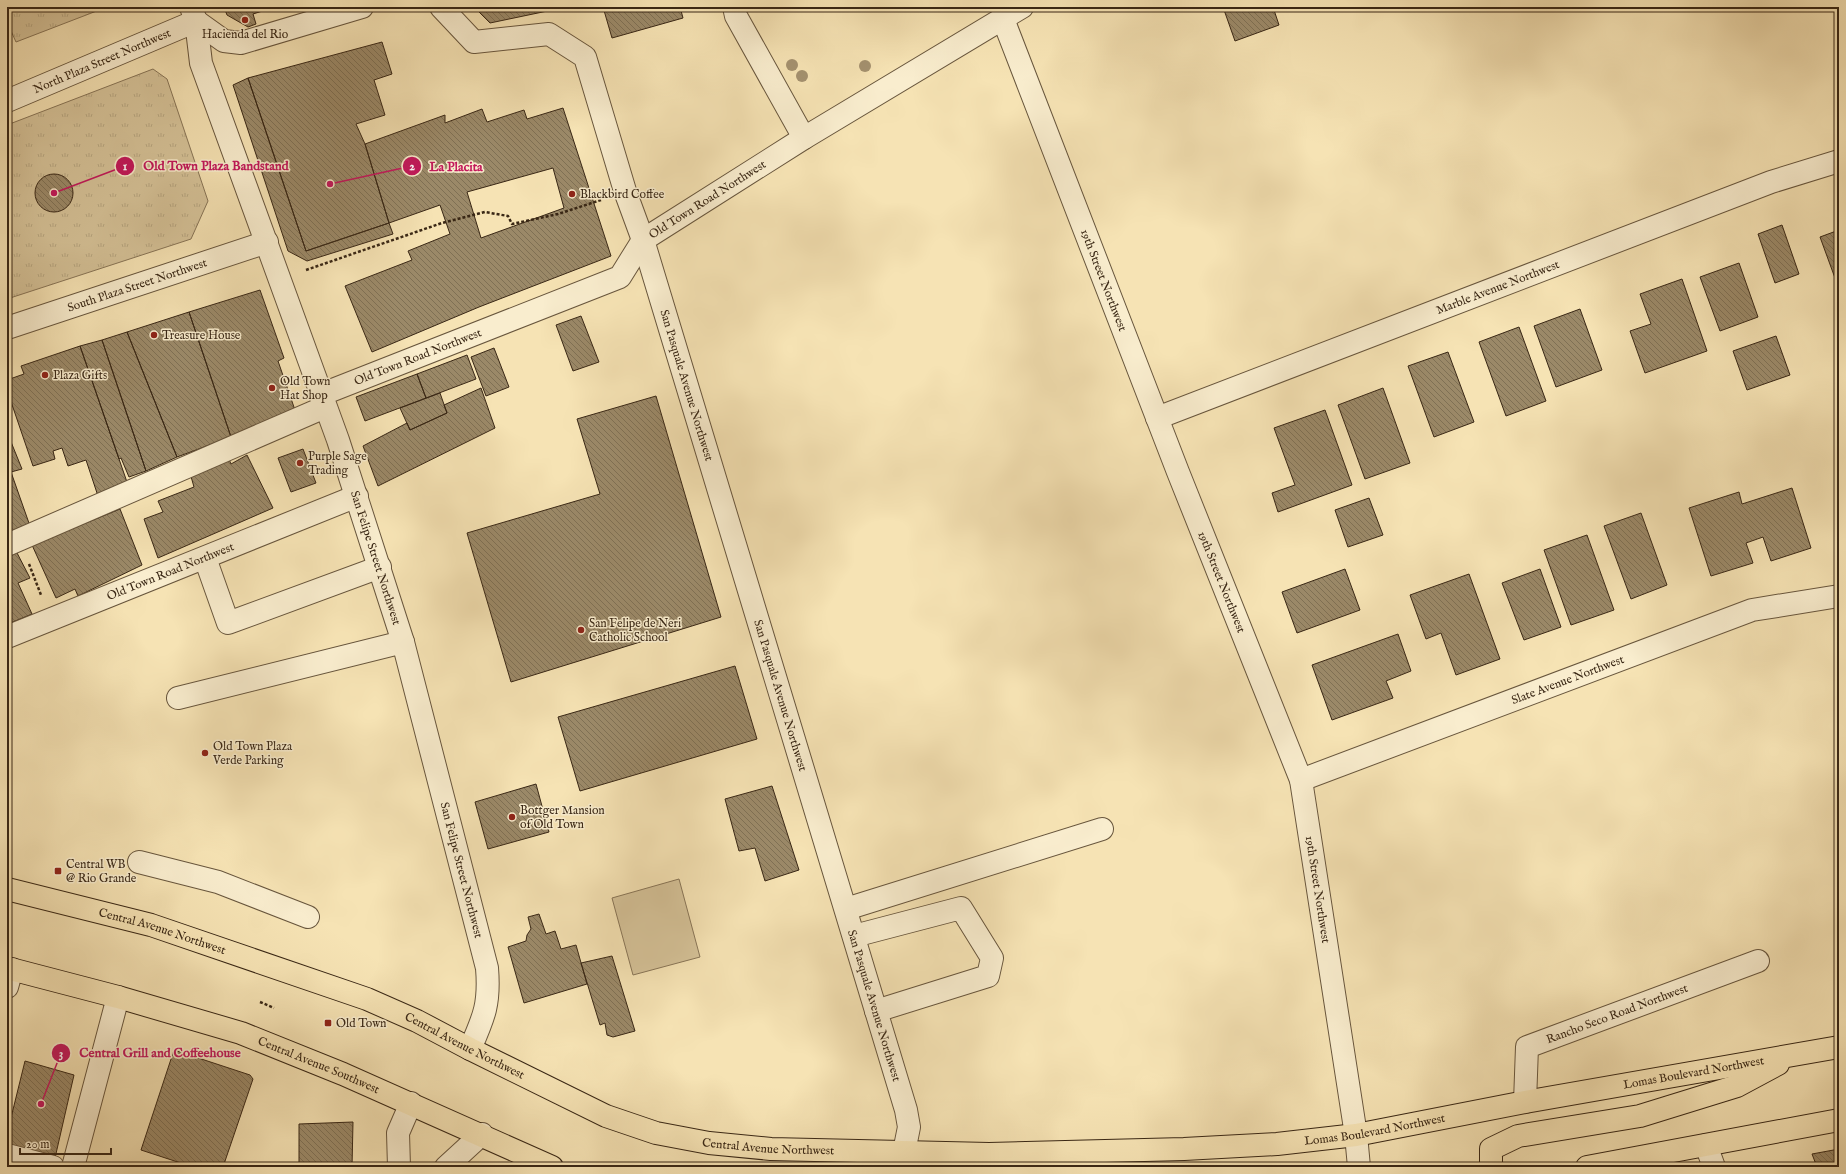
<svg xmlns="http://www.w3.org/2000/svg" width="1846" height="1174" viewBox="0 0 1846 1174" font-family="'IM FELL English',serif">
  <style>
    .grass { fill: #d6c399; stroke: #887557 }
    .park { fill: url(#park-tufts); stroke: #887557 }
    .building { fill: url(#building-back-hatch); stroke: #392715; fill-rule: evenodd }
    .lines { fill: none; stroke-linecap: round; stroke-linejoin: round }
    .minor-casing { stroke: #68563d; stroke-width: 24 }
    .major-casing { stroke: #392715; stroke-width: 24 }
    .path { stroke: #392715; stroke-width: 2.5; stroke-dasharray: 3 2; stroke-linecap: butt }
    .minor { stroke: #f9edce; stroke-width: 22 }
    .major { stroke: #f6e3b4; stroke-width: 22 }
    .tree { fill: #a4916f }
    .poi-dot { fill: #8f2418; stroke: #f9edce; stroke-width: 1.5 }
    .labels { text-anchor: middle; stroke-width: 3; stroke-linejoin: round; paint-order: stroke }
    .poi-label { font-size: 12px; fill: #392715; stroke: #f9edce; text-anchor: start }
    .street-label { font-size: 12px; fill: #392715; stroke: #f9edce }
    .leader { fill: none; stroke: #c2185b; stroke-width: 1.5 }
    .callout-dot { fill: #c2185b; stroke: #f9edce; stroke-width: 1.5 }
    .mark-label { font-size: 12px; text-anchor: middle; font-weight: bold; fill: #fff }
    .callout-label { font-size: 13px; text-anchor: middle; font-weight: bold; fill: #c2185b; stroke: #f9edce; stroke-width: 3; stroke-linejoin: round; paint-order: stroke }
  </style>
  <defs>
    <pattern id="park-tufts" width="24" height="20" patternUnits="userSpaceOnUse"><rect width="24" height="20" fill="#d6c399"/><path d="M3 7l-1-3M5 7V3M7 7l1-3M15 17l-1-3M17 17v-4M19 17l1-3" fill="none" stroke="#b8a883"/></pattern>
    <pattern id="building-back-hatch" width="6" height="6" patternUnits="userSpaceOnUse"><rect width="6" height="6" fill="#9b8968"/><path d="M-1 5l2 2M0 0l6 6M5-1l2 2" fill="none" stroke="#7f7054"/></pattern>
  </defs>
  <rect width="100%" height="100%" fill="#f6e3b4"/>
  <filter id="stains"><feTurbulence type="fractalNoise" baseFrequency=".005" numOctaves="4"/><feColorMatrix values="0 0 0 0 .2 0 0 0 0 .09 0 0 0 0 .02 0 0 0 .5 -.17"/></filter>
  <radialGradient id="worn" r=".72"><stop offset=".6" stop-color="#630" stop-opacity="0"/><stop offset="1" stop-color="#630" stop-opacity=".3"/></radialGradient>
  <path class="grass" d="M679,879l21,78 -67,18 -21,-77z"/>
  <path class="park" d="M7,7h100l-91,35 -9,-20z
    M153,69l14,10 41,122 -17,38 -184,60v-174z"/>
  <path class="building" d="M224,7h51l-22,7 3,10 -8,3 -21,-12z
    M474,7h84l-1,2 -67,14z
    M603,7h77l3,11 -71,20z
    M1223,7h50l6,18 -44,16z
    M382,42l10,32 -18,6 11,35 -29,9 9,20 24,79 -83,28 -58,-173z
    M248,78l58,173 83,-28 4,11 -86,27 -19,-10 -55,-166z
    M563,108l48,148 -132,51 -107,45 -27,-66 67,-26 -4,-9 42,-17 -10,-29 -51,18 -24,-79 80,-29v8l37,-14 5,13 37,-12 3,9zM553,168l11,40 -83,30 -14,-46z
    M35 193a19 19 0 1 1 38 0a19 19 0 1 1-38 0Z
    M1782,225l17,49 -24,9 -17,-49z
    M1839,230v59l-19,-52z
    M1739,263l19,54 -38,14 -20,-54z
    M1682,279l25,72 -62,22 -15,-42 21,-7 -11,-30z
    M260,290l24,68 -6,3 18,52 -65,24 -42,-125z
    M1580,309l22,61 -46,17 -22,-61z
    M189,312l42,125 -54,20 -50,-125z
    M581,316l18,46 -26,9 -17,-46z
    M1519,327l27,74 -40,15 -27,-74z
    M127,332l50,125 -31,14 -44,-131z
    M1776,336l14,39 -43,15 -14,-39z
    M102,340l44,131 -17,6 -8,-19 -2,1 -39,-113z
    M80,346l48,139 -30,11 -12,-36 -18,6 -6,-18 -9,3 2,8 -22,7 -26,-76v-10l17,-6 -3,-8z
    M494,348l15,39 -23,9 -15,-39z
    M1448,352l26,70 -40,15 -26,-71z
    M467,355l9,24 -50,19 -9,-24z
    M417,374l9,24 -61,23 -9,-24z
    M481,388l14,40 -117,58 -15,-40 44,-23 3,7 37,-17 -3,-8z
    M1383,388l27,75 -45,16 -27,-74z
    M440,393l7,20 -37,17 -10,-22z
    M656,396l65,221 -210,65 -44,-149 133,-39 -23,-75z
    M1325,410l27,75 -74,27 -6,-19 23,-8 -21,-57z
    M7,432l15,37 -11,3 19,54 -23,7z
    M303,449l13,34 -25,9 -13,-34z
    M247,455l26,53 -115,50 -14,-39 19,-7 -5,-11 36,-14 -4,-14 38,-16 3,7z
    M1792,488l19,60 -40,13 -8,-24 -17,6 7,20 -42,13 -22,-68 50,-16 3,12z
    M1369,498l14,37 -35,12 -13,-37z
    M120,509l22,56 -64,31 -3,-7 -19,9 -24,-53z
    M1641,513l26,72 -36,14 -27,-73z
    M1587,535l27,75 -43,15 -27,-75z
    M15,549l15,29 -12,5 14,31 -24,10 -1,-72z
    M1345,569l15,41 -63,23 -15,-41z
    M1540,569l21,58 -37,13 -22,-57z
    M1469,574l31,85 -44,16 -15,-42 -15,6 -16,-44z
    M1398,634l13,37 -25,10 7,17 -61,22 -20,-55z
    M735,666l22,73 -177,52 -22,-74z
    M536,784l13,48 -61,17 -13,-47z
    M772,786l27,84 -34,11 -10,-33 -16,3 -14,-52z
    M539,914l7,20 9,-3 6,18 15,-4 11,39 -63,19 -16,-56 18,-6 1,-6 4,-6 -3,-12z
    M612,956l23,75 -22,6 -6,-2 -2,-12 -5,2 -19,-62z
    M174,1050l76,25 3,4 -30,88h-30l-52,-17z
    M25,1061l49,14 -19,83 -48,-13v-11z
    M353,1122l-1,45h-53v-43z
    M1839,1149v18h-22l-5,-13z"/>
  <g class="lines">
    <defs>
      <g id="minor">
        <path id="s1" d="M191,7l5,14 5,42 137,377 65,202 84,326c3,36 -3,49 -17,81"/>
        <path id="s2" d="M441,7l33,35 75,-8 36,23 40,134 18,49 263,870 3,17 -5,25"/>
        <path d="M734,7l2,9 68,122"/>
        <path id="s3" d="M1003,19l175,453 123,308 55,355 3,32"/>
        <path id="s4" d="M7,101l189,-80 28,20 17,2 121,-36"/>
        <path id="s5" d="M7,328l260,-86"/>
        <path id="s6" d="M320,395l300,-118 23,-37 161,-102 218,-131"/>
        <path id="s7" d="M1157,418l614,-236 68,-21"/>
        <path d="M7,545l318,-138"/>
        <path d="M205,558l23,65 152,-56"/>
        <path id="s8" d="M7,637l350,-141"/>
        <path d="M178,698l225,-56"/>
        <path id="s9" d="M1301,780l451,-170 87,-14"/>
        <path d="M139,862l79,20 90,35"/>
        <path d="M846,909l256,-80"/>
        <path d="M854,936l107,-28 31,50 -4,18 -112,35"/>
        <path d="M7,987l5,-18"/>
        <path id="s10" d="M1525,1102l2,-55 231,-86"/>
        <path d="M1706,1145l8,22"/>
        <path d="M7,1155l46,12"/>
        <path d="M73,1167l45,-170"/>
        <path d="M399,1167l-1,-34 13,-30"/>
        <path d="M446,1167l36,-33"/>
      </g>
      <g id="major">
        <path id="s11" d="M7,889l144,36 216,74 50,22 53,28 136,67 50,17 53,10 62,6 218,5 195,-5 93,-5 79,-9 169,-33 314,-55"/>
        <path id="s12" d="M7,968l111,29 123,36 102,41 209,93"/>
        <path d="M1491,1167v-18l27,-13 122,-20 97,-30 41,-22"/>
        <path d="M1587,1167l252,-47"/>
      </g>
    </defs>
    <use href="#minor" class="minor-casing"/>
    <use href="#major" class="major-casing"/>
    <path class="path" d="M306,270l136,-47 43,-11 23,4 4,8 46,-10 43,-14
      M29,564l12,31
      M260,1002l14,6"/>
    <use href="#minor" class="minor"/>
    <use href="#major" class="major"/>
  </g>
  <g class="tree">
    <circle cx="792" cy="65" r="6"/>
    <circle cx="865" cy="66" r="6"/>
    <circle cx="802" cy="76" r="6"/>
  </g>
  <g class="poi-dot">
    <circle cx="245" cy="20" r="4"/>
    <circle cx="572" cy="194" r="4"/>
    <circle cx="154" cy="335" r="4"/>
    <circle cx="45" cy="375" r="4"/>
    <circle cx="272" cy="388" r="4"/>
    <circle cx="300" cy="463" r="4"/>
    <circle cx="581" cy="630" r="4"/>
    <circle cx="205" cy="753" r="4"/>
    <circle cx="512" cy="817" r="4"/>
    <rect x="54" y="867" width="8" height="8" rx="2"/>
    <rect x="324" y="1019" width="8" height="8" rx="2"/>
  </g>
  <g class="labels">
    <g class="poi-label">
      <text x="245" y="38" text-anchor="middle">Hacienda del Rio</text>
      <text x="580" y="198">Blackbird Coffee</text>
      <text x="162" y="339">Treasure House</text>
      <text x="53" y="379">Plaza Gifts</text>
      <text x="280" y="385">Old Town<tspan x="280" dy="14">Hat Shop</tspan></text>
      <text x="308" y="460">Purple Sage<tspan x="308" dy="14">Trading</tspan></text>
      <text x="589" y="627">San Felipe de Neri<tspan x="589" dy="14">Catholic School</tspan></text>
      <text x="213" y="750">Old Town Plaza<tspan x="213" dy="14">Verde Parking</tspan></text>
      <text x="520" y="814">Bottger Mansion<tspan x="520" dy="14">of Old Town</tspan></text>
      <text x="66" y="868">Central WB<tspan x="66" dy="14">@ Rio Grande</tspan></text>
      <text x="336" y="1027">Old Town</text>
    </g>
    <g class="street-label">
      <text dy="4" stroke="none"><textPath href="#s4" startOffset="103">North Plaza Street Northwest</textPath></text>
      <text dy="4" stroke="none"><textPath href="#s6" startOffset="442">Old Town Road Northwest</textPath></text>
      <text dy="4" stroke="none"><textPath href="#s3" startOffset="280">19th Street Northwest</textPath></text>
      <text dy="4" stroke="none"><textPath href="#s5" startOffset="137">South Plaza Street Northwest</textPath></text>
      <text dy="4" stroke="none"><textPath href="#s7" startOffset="365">Marble Avenue Northwest</textPath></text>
      <text dy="4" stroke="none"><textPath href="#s6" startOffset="105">Old Town Road Northwest</textPath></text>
      <text dy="4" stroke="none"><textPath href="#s2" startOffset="510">San Pasquale Avenue Northwest</textPath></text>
      <text dy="4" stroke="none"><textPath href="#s1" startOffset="582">San Felipe Street Northwest</textPath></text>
      <text dy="4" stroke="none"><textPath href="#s8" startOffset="176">Old Town Road Northwest</textPath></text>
      <text dy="4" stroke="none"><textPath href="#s3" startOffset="604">19th Street Northwest</textPath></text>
      <text dy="4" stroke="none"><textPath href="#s9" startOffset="285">Slate Avenue Northwest</textPath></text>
      <text dy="4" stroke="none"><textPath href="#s2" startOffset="834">San Pasquale Avenue Northwest</textPath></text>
      <text dy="4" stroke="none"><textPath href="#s1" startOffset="906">San Felipe Street Northwest</textPath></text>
      <text dy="4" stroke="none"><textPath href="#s3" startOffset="928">19th Street Northwest</textPath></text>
      <text dy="4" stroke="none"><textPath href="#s11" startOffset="161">Central Avenue Northwest</textPath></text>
      <text dy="4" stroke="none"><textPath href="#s2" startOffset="1158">San Pasquale Avenue Northwest</textPath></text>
      <text dy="4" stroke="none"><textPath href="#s10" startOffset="151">Rancho Seco Road Northwest</textPath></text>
      <text dy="4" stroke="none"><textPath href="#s11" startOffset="485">Central Avenue Northwest</textPath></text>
      <text dy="4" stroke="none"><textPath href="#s12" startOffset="327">Central Avenue Southwest</textPath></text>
      <text dy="4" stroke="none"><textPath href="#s11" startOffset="1741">Lomas Boulevard Northwest</textPath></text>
      <text dy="4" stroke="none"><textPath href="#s11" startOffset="1417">Lomas Boulevard Northwest</textPath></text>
      <text dy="4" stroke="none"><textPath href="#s11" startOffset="809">Central Avenue Northwest</textPath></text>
    </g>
  </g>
  <path class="leader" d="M54 193L125 166M330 184L412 166M41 1104L61 1053"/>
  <g class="callout-dot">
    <circle cx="54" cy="193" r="4"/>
    <circle cx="330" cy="184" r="4"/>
    <circle cx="41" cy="1104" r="4"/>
    <circle cx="125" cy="166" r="10"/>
    <circle cx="412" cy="166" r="10"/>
    <circle cx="61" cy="1053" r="10"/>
  </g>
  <g class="mark-label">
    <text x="125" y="170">1</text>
    <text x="412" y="170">2</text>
    <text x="61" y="1057">3</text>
  </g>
  <g class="callout-label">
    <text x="216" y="170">Old Town Plaza Bandstand</text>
    <text x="456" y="171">La Placita</text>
    <text x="160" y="1057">Central Grill and Coffeehouse</text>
  </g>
  <rect width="1846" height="1174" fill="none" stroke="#f6e3b4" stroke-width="24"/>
  <rect x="8" y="8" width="1830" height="1158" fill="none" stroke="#392715" stroke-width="2"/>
  <rect x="12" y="12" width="1822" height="1150" fill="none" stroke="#392715"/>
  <path d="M20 1148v6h91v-6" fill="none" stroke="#392715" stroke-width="2"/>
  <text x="26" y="1148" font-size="12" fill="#392715" stroke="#f9edce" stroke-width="3" paint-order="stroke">20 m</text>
  <rect width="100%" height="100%" filter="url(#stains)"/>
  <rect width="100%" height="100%" fill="url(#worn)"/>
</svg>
